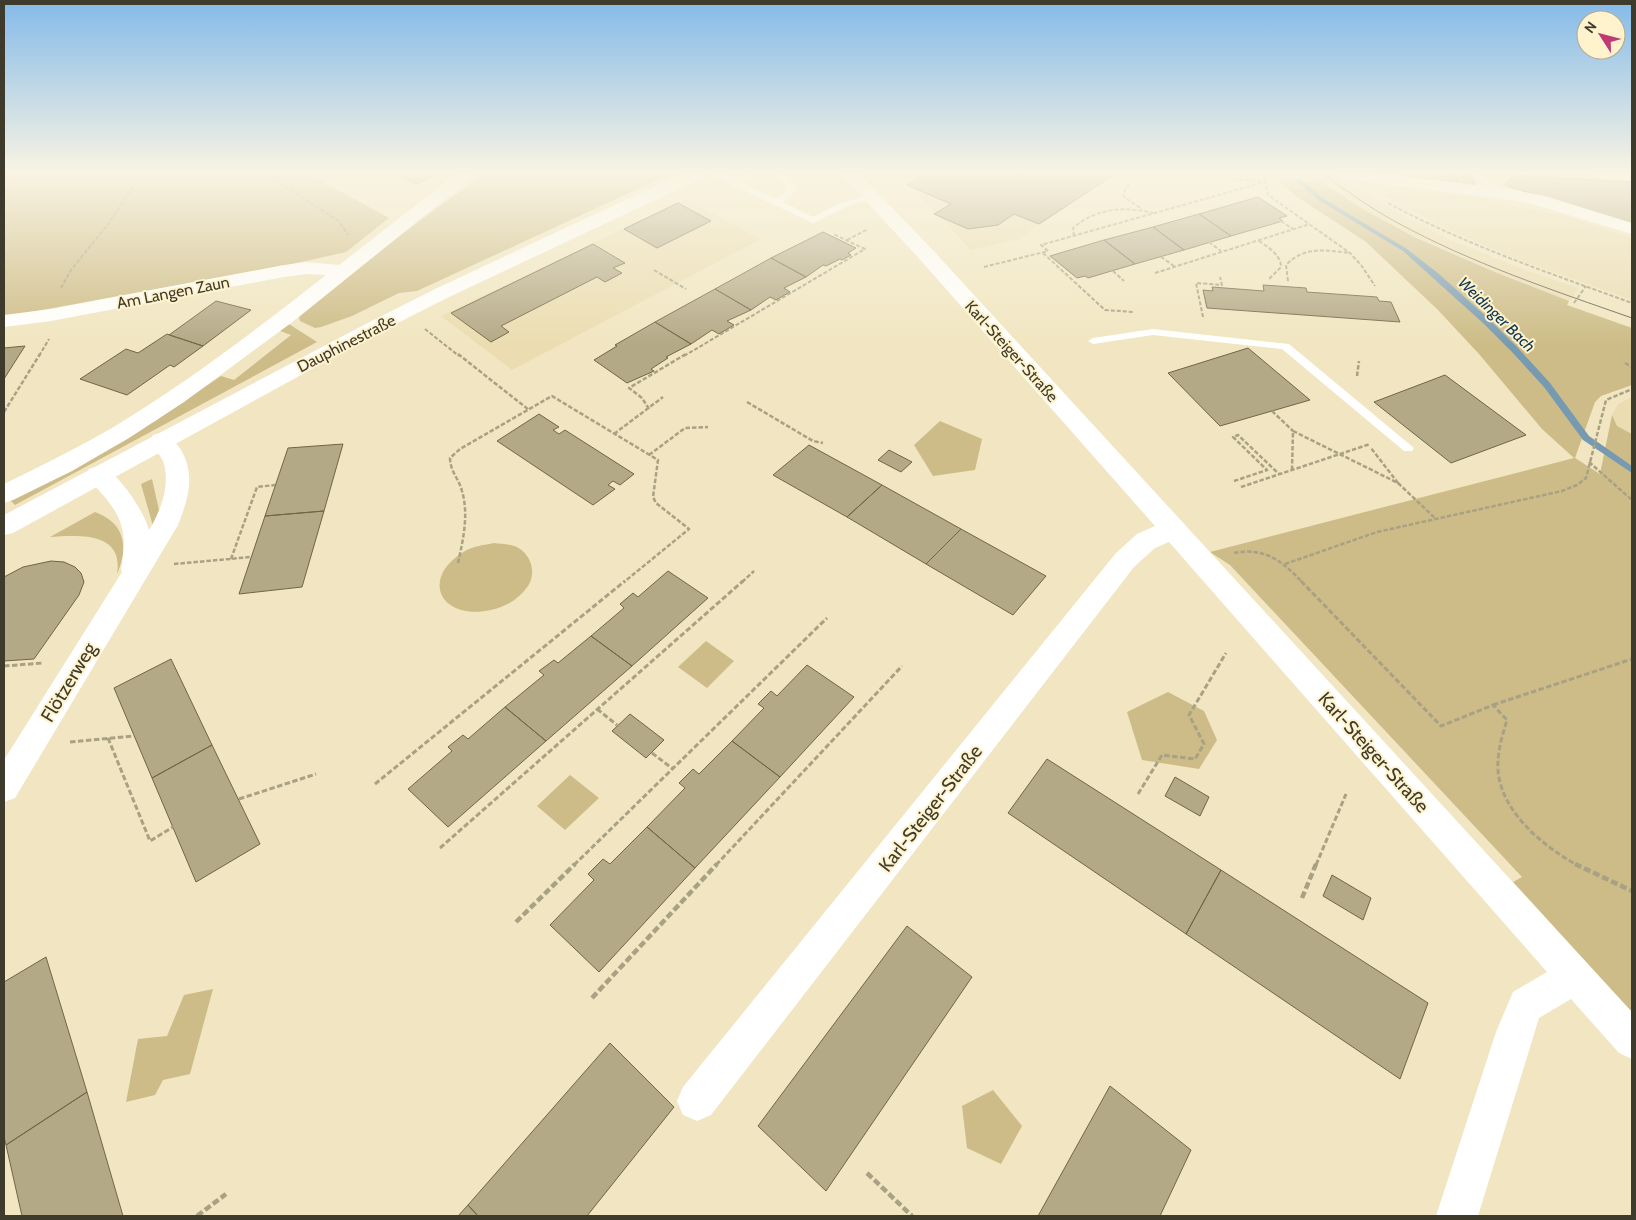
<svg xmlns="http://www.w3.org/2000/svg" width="1636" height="1220" viewBox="0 0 1636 1220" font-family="Cabin,sans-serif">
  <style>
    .built { fill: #ebddb1 }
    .green { fill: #cdbc87 }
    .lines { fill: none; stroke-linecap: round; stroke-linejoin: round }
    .stream { fill: #769ab2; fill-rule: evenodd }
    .building { fill: #b4a986; stroke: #706645 }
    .path-far3 { stroke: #a9a184; stroke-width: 2; stroke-dasharray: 4 2; stroke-linecap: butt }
    .path-far2 { stroke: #a9a184; stroke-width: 2.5; stroke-dasharray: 4.5 2; stroke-linecap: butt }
    .path-far1 { stroke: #a9a184; stroke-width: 3; stroke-dasharray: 5.5 2.5; stroke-linecap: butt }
    .path { stroke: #a9a184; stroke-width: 4.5; stroke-dasharray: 7 3; stroke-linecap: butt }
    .lane { fill: #fff; fill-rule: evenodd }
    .street { fill: #fff; fill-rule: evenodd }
    .secondary { fill: #fff; fill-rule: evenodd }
    .tram { stroke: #655f4c; stroke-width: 1 }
    .labels { text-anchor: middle; stroke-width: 4; stroke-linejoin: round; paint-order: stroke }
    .far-street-label { font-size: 16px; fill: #3f3b2c; stroke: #fff3ce }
    .far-water-label { font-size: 16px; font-style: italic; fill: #0e3752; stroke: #fff3ce }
    .street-label { font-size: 19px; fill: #3f3b2c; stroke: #fff3ce }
  </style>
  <rect width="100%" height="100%" fill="#f1e6c1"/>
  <path class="built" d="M899,174h216l-97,65 -47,11z
    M1318,179l30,3 46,29 57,29 77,31 51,17 -10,13 -113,-45 -42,-19 -51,-28z
    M1366,184l120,14 10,4 73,15 63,21v62l-128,-46 -50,-22 -61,-31z
    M685,199l76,40 -249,131 -71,-54z
    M1632,397v37l-15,-8 -5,-11 6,-11z"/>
  <path class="green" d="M4,174h305l80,44 -43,34 -58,13 -284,52z
    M486,174h184l-253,117 -18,2 -47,23 -31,11 -6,1 -15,-7 -1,-4c61,-49 121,-100 187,-143z
    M1279,181h41l43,28 51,28 76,33 79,31 -2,4 65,23v57l-31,11 -6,6 -20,56 25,16 12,-59 5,11 15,8v579l-119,-131 9,-5 -292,-312 -20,-13 364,-94 -32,-29 -63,-75 -41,-44 -72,-68 -70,-46z
    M289,324l28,18 -302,163 -5,-5 66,-34 82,-47 63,-43 13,4 57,-45 -11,-4z
    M940,421l42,18 -7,31 -42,6 -19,-31z
    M152,479l7,31 -6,16 -12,-42z
    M95,512c30,11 34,35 22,62 7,-42 -37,-39 -67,-37z
    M494,543c9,1 19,1 26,6 12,8 16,25 8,37 -9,13 -22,21 -37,24 -51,11 -72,-32 -26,-59 9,-5 19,-6 29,-8z
    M706,641l28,20 -27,27 -29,-21z
    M1168,692l36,19 13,29 -18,29 -57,-9 -15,-48z
    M570,775l29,23 -34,32 -28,-24z
    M213,989l-23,85 -27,6 -8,15 -29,7 12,-63 29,-3 17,-41z
    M993,1090l29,36 -21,38 -34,-16 -5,-42z"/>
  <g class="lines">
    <path class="stream" d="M1297,180h4l23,19 83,50 32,25 50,45 29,29 32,35 39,53 43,30v7l-49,-33 -39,-53 -32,-35 -29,-29 -80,-72 -83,-50 -23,-19z"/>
  </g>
  <path class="building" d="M396,174h41l-20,10z
    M924,174h191l-76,50 -25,-10 -16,11 -30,4 -34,-15 17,-10 -44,-19z
    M1373,174h82l3,10z
    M1455,174h16l4,12 -17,-2z
    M1513,175l119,7v44l-127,-41z
    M1258,197l29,19 -8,2 4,3 -52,15 -32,-22z
    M678,203l33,18 -54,27 -33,-19z
    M1199,214l32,22 -47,14 -31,-23z
    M1153,227l31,23 -49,14 -31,-24z
    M823,232l33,16 -8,5 3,2 -9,5 -2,-1 -14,7 -3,-1 -17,12 -35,-19z
    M1104,240l31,24 -47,14 -3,-2 -8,2 -27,-22z
    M593,244l32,19 -12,5 9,5 -17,9 -8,-5 -96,49 8,6 -18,10 -40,-29z
    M771,258l35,19 -22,11 6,4 -14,8 -6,-3 -19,13 -36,-21z
    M1263,285l43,3 1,4 70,5 2,4 12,1 9,20 -193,-14 -4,-18 10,1 -1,-4 52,4z
    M715,289l36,21 -24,11 7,4 -15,9 -7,-4 -21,14 -36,-22z
    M216,301l35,9 -48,36 -34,-11z
    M655,322l36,22 -25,13 2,1 -17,11 3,2 -27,12 -33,-23 23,-14 -2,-1z
    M167,334l36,12 -29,21 -4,-2 -43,30 -47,-16 46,-30 12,4z
    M25,346l-21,33v-31z
    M1248,348l62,52 -90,26 -52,-53z
    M1445,375l81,60 -75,28 -77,-61z
    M539,414l20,13 -6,3 6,4 6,-4 69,44 -14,11 -7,-4 -5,4 7,4 -22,16 -96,-64z
    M343,444l-19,67 -59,5 23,-68z
    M809,445l73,40 -35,32 -74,-42z
    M889,450l23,12 -11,10 -23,-12z
    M882,485l79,44 -35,35 -79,-47z
    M324,511l-22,76 -63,7 26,-78z
    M961,529l85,47 -33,39 -87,-51z
    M51,561l13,1 11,5 6,6 3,9 -5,13 -45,64 -30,2v-84l19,-10z
    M668,571l40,27 -76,68 -41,-30 33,-28 -4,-4 13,-11 5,4z
    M591,636l41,30 -86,75 -41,-34 39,-32 -5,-4 15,-11 4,3z
    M171,659l41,86 -60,33 -38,-90z
    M807,665l47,32 -74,80 -48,-36 32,-33 -6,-4 13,-13 6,5z
    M505,707l41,34 -98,86 -40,-38 44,-38 -4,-4 15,-12 5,4z
    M630,714l34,26 -18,18 -34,-27z
    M732,741l48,36 -85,91 -48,-41 38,-39 -6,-5 14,-14 6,5z
    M212,745l48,99 -64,38 -44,-104z
    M1047,759l174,111 -35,64 -178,-121z
    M1175,777l34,20 -9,19 -35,-20z
    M647,827l48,41 -96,104 -49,-47 44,-45 -6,-6 15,-15 7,5z
    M1221,870l207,133 -28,76 -214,-145z
    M1332,875l39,23 -8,22 -40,-24z
    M907,926l65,51 -146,214 -68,-65z
    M46,957l41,135 -81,53 -2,-8v-155z
    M610,1043l64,64 -87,109h-109l-10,-11z
    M1110,1086l81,64 -31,66h-122z
    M87,1092l36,124h-101l-16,-71z
    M468,1205l10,11h-20z"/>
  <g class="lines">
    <path class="path-far3" d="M265,174l74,47 9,14
      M1225,174l1,5 37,2
      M1264,174l4,21 82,58 11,12 14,21
      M1129,184l-6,10 2,4 17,11
      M1388,203c78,42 161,70 244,100
      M1281,221l12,8
      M1074,236l-1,-8c23,-20 51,-22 80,-15
      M847,240l21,-11
      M1259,241c9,6 22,14 22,26l-13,13
      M1209,242l12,9
      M1043,253l62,57 29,2
      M1161,257l13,9
      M984,267l64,-16 -7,-6 224,-63
      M654,270l32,19
      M1113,271l11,10
      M1155,273l155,-49
      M1288,281l-2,-16c18,-19 40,-15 64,-12
      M61,288l10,-18 38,-47 32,-49
      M1574,303l12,-17
      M1203,317l-7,-34 26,2 -2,-8
      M425,329l34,27
      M39,356l10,-17
      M684,356l181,-107 -32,-15"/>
    <path class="path-far2" d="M458,354l71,56
      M1625,363l7,4
      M1357,376l2,-15
      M747,402l66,39 10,2
      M649,409l-7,-11 -13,-10 57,-34
      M1272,411l21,20
      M4,412l36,-58
      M614,434l49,-37
      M649,455l36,-27 23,-1
      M1589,462l43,38
      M1292,470l1,-39 105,52 -27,-35
      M1234,481l33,-11 -34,-33 5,-2 41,39
      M1398,483l38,36
      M1241,487l129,-43
      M1234,553c31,-6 48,8 68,29
      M231,559l26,-72 18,-2
      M458,563c5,-23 11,-48 4,-72 -3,-12 -12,-20 -12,-33l10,-9 92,-53 106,64 -5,37 3,6 33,26 -65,53
      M174,564l77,-7
      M1285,564l92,-32 185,-41 15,-6 9,-7 20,-78 26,-11
      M742,582l12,-11"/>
    <path class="path-far1" d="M1301,581l140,145 52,-21 14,15c-5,16 -10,33 -9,50 3,42 45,76 79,95
      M4,666l39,-3
      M1493,705l139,-46
      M597,709l20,16
      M108,738l42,103 23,-14
      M70,742l64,-6
      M652,753l21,16
      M375,784l250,-203
      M1138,794l24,-39 33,4 9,-15 -15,-29 37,-62
      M239,799l77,-25
      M440,848l303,-267
      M574,865l253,-247
      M716,865l186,-199
      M1316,865l30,-71"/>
    <path class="path" d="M1575,864l57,27
      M1302,898l14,-34
      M516,922l59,-58
      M592,998l125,-134
      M867,1173l45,43
      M197,1216l29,-22"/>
    <path class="lane" d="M713,174h12l8,5 11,-5h13l-17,8 36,17 12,-9 -12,-16h9l12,16 -14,12 30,15 27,-14 31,-8 4,3 -29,9 -33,16 -84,-39z
      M1472,174h9l8,8 25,12c-10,7 -35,-11 -42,-20z
      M1592,174h40v6l-36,-3z
      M1153,329l136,15 125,104 -2,3h-8l-122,-102 -129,-14 -60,9 -5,-3 5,-3z"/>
    <path class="street" d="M456,174h20l-185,149 -107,79 -55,36 -57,33 -59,29 -9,3v-19c37,-18 73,-36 108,-56 75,-45 145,-99 214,-153l-20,-1 -22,3 -233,44 -47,6v-12l47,-6 233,-44 22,-3 33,3z
      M841,174h18l71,73 702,765v47l-13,-6 -48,-54 -32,19 -61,198h-42l60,-184 17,-40 34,-20 -378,-430 -14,6 -21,19 -423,548 -14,6 -14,-6 -6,-14 6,-14 433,-534 21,-19 18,-8 -239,-271z
      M1336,174h53l124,16 32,6 87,27v11l-96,-29 -23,-5 -169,-21 -6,-1z
      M161,433c10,3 15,9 20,17 15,26 7,49 -3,75l-163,273 -11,4v-42l118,-188 -1,-2c5,-32 5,-48 -17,-74 -6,-7 -13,-13 -18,-21l3,-6c6,-2 10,-3 16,0 16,7 39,43 44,61 12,-19 22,-47 14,-69 -3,-7 -10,-13 -14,-20l4,-6z"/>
    <path class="secondary" d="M681,174h23l-2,4 -253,119 -75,38 -361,198 -9,2v-20l356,-188 75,-38z"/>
    <path class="tram" d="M1323,174c24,17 47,34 73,48 75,41 156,68 236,96"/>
  </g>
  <linearGradient id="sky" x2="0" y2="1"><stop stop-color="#84bae9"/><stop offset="0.5" stop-color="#f9f4e3"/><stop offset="1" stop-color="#f9f4e3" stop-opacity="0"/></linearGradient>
  <rect width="1636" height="345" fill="url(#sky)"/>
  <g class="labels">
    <g class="far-street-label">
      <text transform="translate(173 292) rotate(-11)" y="6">Am Langen Zaun</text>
      <text transform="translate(346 343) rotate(-27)" y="6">Dauphinestraße</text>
      <text transform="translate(1012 351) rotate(48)" y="6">Karl-Steiger-Straße</text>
    </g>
    <g class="far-water-label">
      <text transform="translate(1497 314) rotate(44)" y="6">Weidinger Bach</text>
    </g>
    <g class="street-label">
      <text transform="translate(68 682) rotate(-59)" y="7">Flötzerweg</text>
      <text transform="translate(1374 752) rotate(48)" y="7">Karl-Steiger-Straße</text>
      <text transform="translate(930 808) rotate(-52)" y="7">Karl-Steiger-Straße</text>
    </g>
  </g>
  <rect width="1636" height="1220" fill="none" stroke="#3f3b2c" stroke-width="10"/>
  <g transform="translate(1601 35) rotate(306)"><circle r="24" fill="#fff3ce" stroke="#b2a98d"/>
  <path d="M0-4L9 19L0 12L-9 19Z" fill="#c03874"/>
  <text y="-8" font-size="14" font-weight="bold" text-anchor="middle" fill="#3f3b2c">N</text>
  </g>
</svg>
